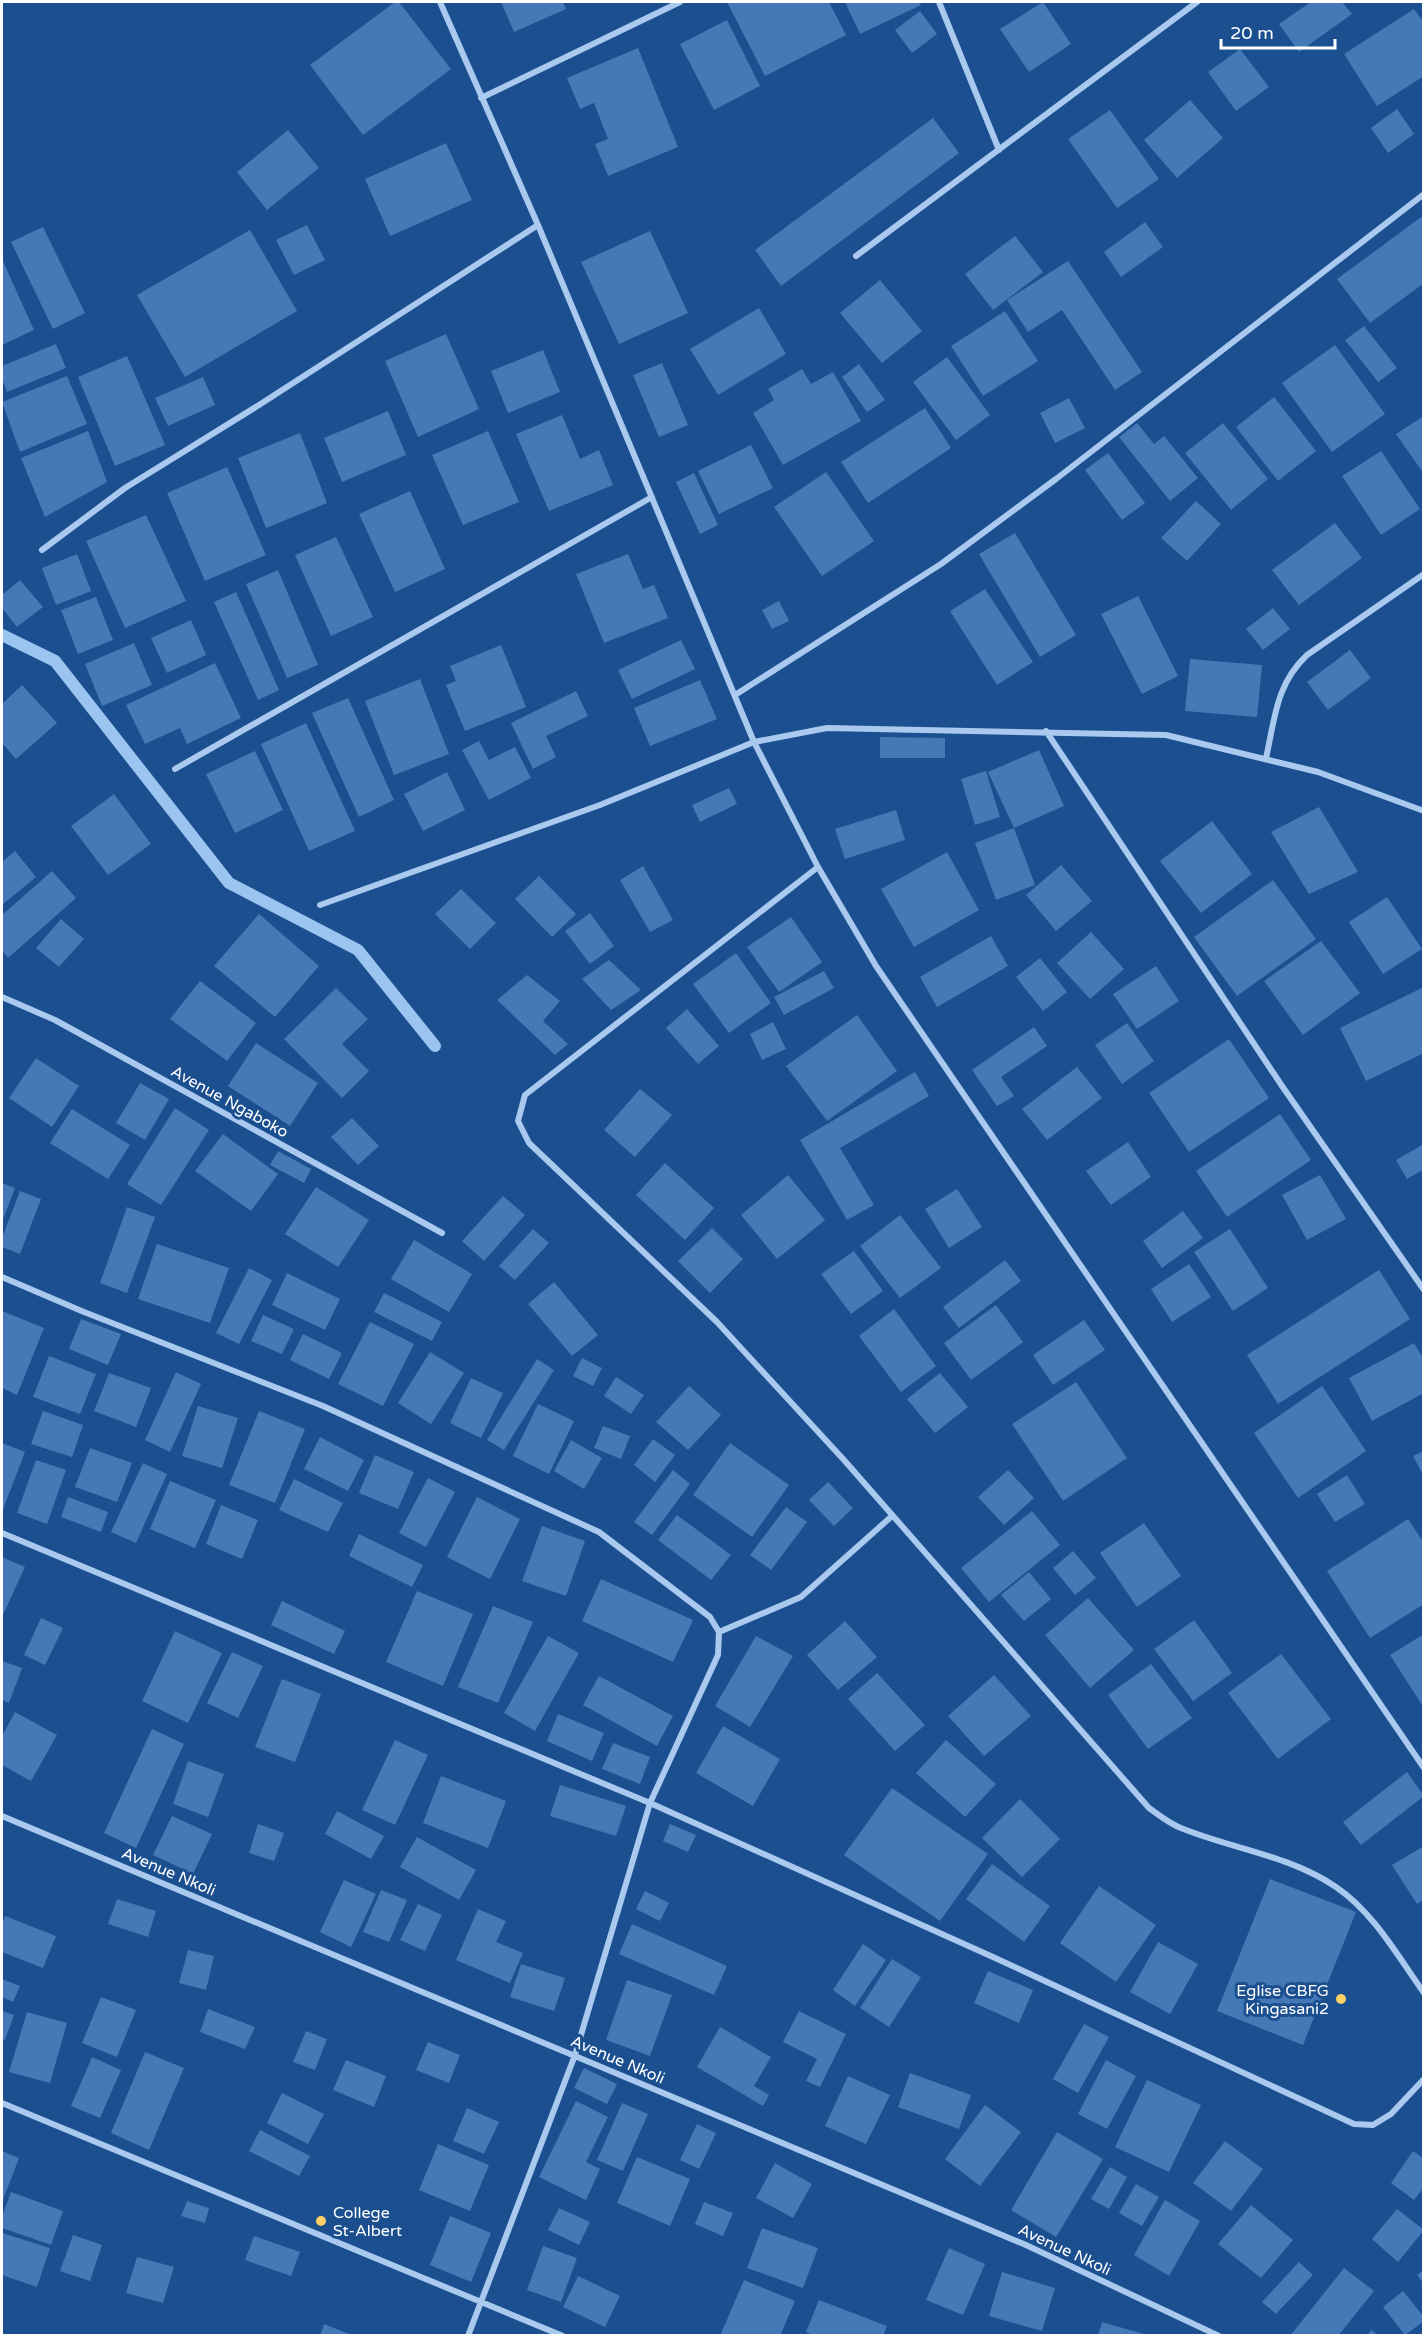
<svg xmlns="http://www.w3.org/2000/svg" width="1425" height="2337" viewBox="0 0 1425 2337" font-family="'Varela Round',sans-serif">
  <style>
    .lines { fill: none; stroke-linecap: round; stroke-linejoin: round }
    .stream { stroke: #9cc4f0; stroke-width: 12 }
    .building { fill: #4478b7 }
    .minor { stroke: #a9c9ee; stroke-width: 6 }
    .poi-dot { fill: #ffd166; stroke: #1b4f8f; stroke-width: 2 }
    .labels { text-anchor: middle; stroke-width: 6; stroke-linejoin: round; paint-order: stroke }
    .street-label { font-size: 16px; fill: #fff; stroke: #1b4f8f }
    .poi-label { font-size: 16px; fill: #fff; stroke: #1b4f8f; text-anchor: end }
  </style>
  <rect width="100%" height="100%" fill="#1b4f8f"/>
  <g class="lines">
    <path class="stream" d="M2,635l53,26 174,222 129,67 77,96"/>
  </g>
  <path class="building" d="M395,2h4l52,67 -88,66 -53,-70z
    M501,2h62l3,7 -52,23z
    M727,2h102l17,33 -81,41z
    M845,2h74l2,3 -61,29z
    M1043,2l28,42 -42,28 -29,-43z
    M1311,2h31l10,12 -53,38 -20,-28z
    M1414,9l10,14v53l-47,30 -33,-52z
    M920,11l17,23 -25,19 -17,-23z
    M727,20l33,66 -46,24 -34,-66z
    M638,48l40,99 -70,29 -13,-32 13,-5 -14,-36 -14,6 -13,-31z
    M1240,49l29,38 -33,24 -28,-39z
    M1190,100l33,38 -46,40 -33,-38z
    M1397,109l17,25 -26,19 -17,-25z
    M1110,110l49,69 -42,29 -49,-69z
    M933,118l26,35 -178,133 -26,-36z
    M288,130l31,38 -52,42 -30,-38z
    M446,143l26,57 -82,36 -25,-57z
    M1424,215v68l-54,40 -33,-44z
    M1145,222l18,25 -42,30 -17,-25z
    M307,225l18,35 -31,15 -18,-35z
    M43,227l42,86 -32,16 -42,-87z
    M250,230l47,81 -112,66 -48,-82z
    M650,231l38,82 -69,31 -38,-82z
    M1015,236l28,36 -50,38 -28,-36z
    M2,259l32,71 -32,15z
    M1068,261l74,111 -27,18 -53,-80 -34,22 -21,-32z
    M880,280l42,51 -40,32 -42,-50z
    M759,308l27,46 -68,41 -28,-46z
    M1005,311l33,50 -55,35 -32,-50z
    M1364,326l33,42 -19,14 -33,-42z
    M446,334l33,75 -61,28 -33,-76z
    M56,344l10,24 -59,24 -5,-13v-13z
    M1335,345l50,69 -53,38 -50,-69z
    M543,350l17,42 -52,21 -17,-42z
    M127,356l38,89 -50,21 -37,-89z
    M947,357l43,58 -34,25 -43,-58z
    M662,363l26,62 -29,12 -26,-62z
    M859,364l26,36 -18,12 -25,-35z
    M802,369l9,15 22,-12 28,49 -78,44 -30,-52 21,-13 -6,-11z
    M67,376l20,48 -67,28 -18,-50z
    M203,377l12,28 -47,21 -13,-28z
    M1274,397l42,54 -38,30 -42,-54z
    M1069,398l16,30 -30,15 -15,-30z
    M925,408l26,40 -83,55 -27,-41z
    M388,411l18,44 -64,27 -18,-44z
    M562,415l18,44 19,-9 14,35 -64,26 -33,-77z
    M1424,416v58l-28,-40z
    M1137,423l17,21 10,-8 34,42 -28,23 -51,-64z
    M1223,423l45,56 -37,31 -46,-57z
    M88,431l19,51 -62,35 -24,-59z
    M488,431l31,71 -56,23 -31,-70z
    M300,433l27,70 -61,25 -28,-70z
    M751,445l22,43 -54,26 -21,-43z
    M1381,451l39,58 -39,26 -39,-59z
    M1108,453l37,50 -23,17 -37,-50z
    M227,467l39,88 -61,26 -38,-88z
    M826,472l48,69 -52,35 -48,-69z
    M694,473l24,52 -18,9 -24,-52z
    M410,491l35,78 -50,23 -36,-78z
    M1196,501l25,23 -34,37 -26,-23z
    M146,515l40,86 -61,27 -39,-87z
    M1335,523l27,35 -63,47 -27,-35z
    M1015,533l61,102 -36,22 -61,-103z
    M336,537l37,80 -42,19 -36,-81z
    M77,554l14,37 -35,14 -14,-37z
    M628,554l15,35 11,-4 14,33 -64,25 -28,-69z
    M278,570l40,95 -31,13 -41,-94z
    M20,580l23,27 -26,20 -15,-19v-13z
    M985,589l48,73 -36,23 -47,-74z
    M236,592l43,98 -21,10 -44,-98z
    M1138,596l40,80 -36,18 -41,-80z
    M96,597l17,43 -35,14 -17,-44z
    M779,601l10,20 -17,8 -10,-19z
    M1273,608l17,21 -27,21 -17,-21z
    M191,620l15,35 -39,18 -16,-35z
    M681,640l14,29 -63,30 -14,-29z
    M134,643l18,42 -50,21 -17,-42z
    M501,645l25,62 -61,24 -19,-46 10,-4 -6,-15z
    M1350,650l21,28 -43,32 -21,-28z
    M1190,659l72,6 -5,52 -72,-6z
    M215,663l26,55 -54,26 -7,-16 -35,16 -19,-39z
    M420,679l29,75 -55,21 -29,-74z
    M700,680l17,39 -67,27 -16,-38z
    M22,685l35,38 -41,36 -14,-16v-39z
    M576,691l12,25 -42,20 10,21 -23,12 -22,-46z
    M348,698l46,102 -35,17 -47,-104z
    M306,723l49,108 -46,20 -48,-107z
    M880,737l65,1v20h-65z
    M479,741l10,19 26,-13 16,31 -42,22 -27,-50z
    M1039,750l25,56 -50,22 -26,-56z
    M255,751l28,59 -48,23 -29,-59z
    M986,771l14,46 -25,8 -14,-46z
    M447,772l18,38 -42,21 -19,-37z
    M729,788l8,16 -37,18 -8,-17z
    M114,794l37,50 -43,31 -37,-49z
    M1319,807l39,65 -49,22 -38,-62z
    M896,810l9,30 -60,19 -10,-30z
    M1212,821l40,53 -51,39 -41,-52z
    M1014,828l21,57 -39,15 -21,-57z
    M15,851l21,26 -34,28v-43z
    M947,852l32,58 -65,37 -33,-58z
    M1061,865l31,36 -36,30 -30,-36z
    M643,866l30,54 -23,12 -30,-52z
    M52,871l24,27 -68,60 -6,-8v-35z
    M539,876l37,38 -24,23 -37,-38z
    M1273,880l43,59 -79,57 -43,-59z
    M461,889l35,34 -26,26 -35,-35z
    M1387,897l35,52 -39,25 -34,-52z
    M590,913l24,33 -24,18 -25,-33z
    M259,914l60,52 -44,51 -61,-51z
    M791,917l31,45 -43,30 -32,-45z
    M61,919l23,20 -25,28 -23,-19z
    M1091,932l33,37 -34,30 -33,-36z
    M991,936l17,30 -71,41 -17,-30z
    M1321,941l39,52 -57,42 -39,-54z
    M736,953l35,50 -42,30 -36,-49z
    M1040,958l27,34 -24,19 -27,-34z
    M609,960l32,30 -30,20 -29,-31z
    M1156,966l23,35 -42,28 -24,-35z
    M824,971l10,17 -50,27 -10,-18z
    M527,975l33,26 -17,20 25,23 -13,11 -58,-55z
    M200,981l56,42 -29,38 -57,-42z
    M1424,987v66l-58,28 -26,-53z
    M336,988l32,31 -26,25 27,27 -27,27 -58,-59z
    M687,1009l32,37 -21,18 -32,-36z
    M857,1015l40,56 -70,50 -41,-55z
    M773,1022l13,27 -24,11 -12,-26z
    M1127,1023l27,38 -32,23 -27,-39z
    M1034,1027l13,19 -46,31 13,19 -17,10 -25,-36z
    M1229,1039l40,59 -80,54 -40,-59z
    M256,1043l62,40 -28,43 -62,-40z
    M36,1058l43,28 -27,41 -43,-29z
    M1077,1067l25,31 -55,42 -25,-31z
    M915,1072l14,24 -89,52 34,57 -27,15 -47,-80z
    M140,1083l29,16 -24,41 -29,-17z
    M640,1089l32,26 -37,42 -31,-27z
    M175,1108l34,22 -48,75 -34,-21z
    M72,1109l58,36 -22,34 -58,-36z
    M1280,1114l31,46 -84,57 -31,-46z
    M352,1118l27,28 -21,19 -27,-28z
    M223,1134l55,40 -27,37 -56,-40z
    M1128,1142l23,35 -40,28 -25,-34z
    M1424,1144v25l-17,10 -11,-19z
    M278,1151l33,18 -7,14 -34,-18z
    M665,1163l49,45 -29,32 -49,-45z
    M788,1175l37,45 -48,39 -36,-44z
    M1320,1175l26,44 -39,21 -25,-45z
    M2,1183l13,5 -13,34z
    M316,1187l53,33 -31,47 -53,-33z
    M957,1189l25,38 -33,21 -24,-39z
    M20,1191l21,8 -21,55 -18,-7v-9z
    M503,1196l22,19 -41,46 -22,-20z
    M127,1207l28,10 -28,76 -27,-10z
    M1183,1211l20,27 -41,30 -19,-27z
    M900,1215l41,53 -41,30 -40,-52z
    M712,1228l31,31 -33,34 -32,-32z
    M533,1229l16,14 -34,37 -16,-14z
    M1230,1229l38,59 -35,23 -39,-59z
    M414,1240l58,34 -23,38 -58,-33z
    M157,1244l72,24 -19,55 -72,-24z
    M854,1251l29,40 -32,23 -30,-40z
    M1005,1260l16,21 -62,47 -16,-21z
    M1189,1264l22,33 -39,25 -21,-33z
    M249,1268l23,12 -33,64 -23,-11z
    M1379,1270l31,49 -132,85 -31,-49z
    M287,1273l53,26 -15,31 -53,-25z
    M554,1282l44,53 -26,21 -44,-52z
    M384,1293l58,29 -10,19 -58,-29z
    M996,1305l27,37 -52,38 -27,-37z
    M894,1309l42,57 -35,26 -42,-56z
    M2,1311l42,17 -27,67 -15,-7z
    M263,1315l31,14 -12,25 -31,-13z
    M81,1319l40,15 -13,31 -39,-16z
    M1084,1320l21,30 -52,35 -20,-30z
    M370,1322l44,22 -31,62 -45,-22z
    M303,1334l39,19 -13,26 -39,-19z
    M1414,1343l10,17v33l-52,28 -23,-43z
    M430,1352l34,21 -33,51 -33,-21z
    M49,1356l47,18 -16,40 -47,-17z
    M582,1358l20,10 -9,18 -20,-10z
    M537,1359l17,11 -50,80 -17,-10z
    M176,1372l25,12 -31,68 -25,-12z
    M109,1373l42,15 -15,39 -42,-16z
    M940,1373l28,34 -33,26 -28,-34z
    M616,1377l28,18 -13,19 -27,-18z
    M471,1378l32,15 -22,45 -31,-15z
    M1076,1382l51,76 -64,43 -51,-77z
    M689,1386l32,29 -33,35 -32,-28z
    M1322,1386l44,65 -68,47 -44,-65z
    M538,1404l36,17 -25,53 -36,-18z
    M198,1406l40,12 -16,50 -40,-12z
    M43,1411l40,14 -11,32 -41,-13z
    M259,1411l46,18 -30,74 -46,-18z
    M603,1426l27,10 -9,23 -27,-11z
    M320,1437l44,23 -16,31 -44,-22z
    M653,1439l22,16 -20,27 -21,-17z
    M571,1440l31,18 -18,31 -30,-18z
    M2,1443l23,9 -23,60z
    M730,1443l59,42 -37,52 -59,-42z
    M90,1448l42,15 -15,39 -42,-15z
    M1424,1451v26l-11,-21z
    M375,1455l39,17 -16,37 -39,-16z
    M36,1460l30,10 -19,54 -30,-11z
    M143,1463l24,11 -31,69 -25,-11z
    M673,1470l17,14 -38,51 -18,-13z
    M1008,1470l26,28 -30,27 -26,-28z
    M1347,1475l18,29 -30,18 -18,-28z
    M428,1478l27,14 -29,55 -27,-14z
    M294,1479l49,24 -15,29 -49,-22z
    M170,1481l46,19 -21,48 -45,-19z
    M828,1482l25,26 -19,18 -25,-26z
    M68,1497l40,15 -7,20 -40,-15z
    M477,1497l43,22 -30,60 -43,-22z
    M221,1505l37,15 -16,39 -36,-15z
    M786,1507l21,15 -36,48 -21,-15z
    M1032,1511l28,34 -71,57 -28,-34z
    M677,1515l54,40 -20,25 -53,-40z
    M1408,1519l16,24v61l-54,34 -43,-67z
    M1144,1523l37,53 -44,31 -37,-54z
    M542,1526l43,15 -19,55 -44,-15z
    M359,1534l64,31 -11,22 -63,-31z
    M1073,1551l23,27 -21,17 -22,-27z
    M2,1557l23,10 -23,50z
    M1029,1572l22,27 -27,22 -23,-26z
    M601,1579l92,41 -20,42 -91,-41z
    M417,1591l56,23 -30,72 -57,-24z
    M1088,1598l46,52 -44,38 -45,-53z
    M282,1601l63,30 -11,23 -63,-29z
    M493,1606l40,16 -35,81 -40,-16z
    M41,1618l22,10 -18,37 -21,-10z
    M1194,1620l38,53 -39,28 -39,-52z
    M845,1621l32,36 -39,33 -31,-35z
    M175,1631l47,22 -34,70 -46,-22z
    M1424,1634v74l-34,-53z
    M548,1636l31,17 -44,78 -31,-18z
    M756,1636l37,20 -43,71 -35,-21z
    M232,1652l31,14 -25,52 -31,-15z
    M1281,1654l50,65 -53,40 -50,-66z
    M2,1661l20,7 -13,35 -7,-3z
    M1151,1664l41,54 -44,31 -40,-54z
    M877,1673l48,52 -30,26 -47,-52z
    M994,1675l37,41 -47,40 -36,-40z
    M599,1676l74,40 -16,30 -74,-41z
    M282,1679l39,15 -26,68 -40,-15z
    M15,1712l42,23 -26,46 -29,-16v-29z
    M558,1714l46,19 -12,28 -45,-20z
    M723,1726l57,33 -27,47 -57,-33z
    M152,1729l32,15 -48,104 -32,-15z
    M395,1740l33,15 -33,70 -33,-15z
    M946,1740l50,44 -31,33 -49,-44z
    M613,1743l37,14 -10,27 -38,-15z
    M188,1761l36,13 -16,43 -35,-13z
    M1407,1772l17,24 -63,49 -18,-23z
    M441,1776l65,25 -18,47 -65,-25z
    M560,1785l66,21 -10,30 -66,-20z
    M892,1788l96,66 -48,67 -96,-66z
    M1020,1799l40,40 -38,38 -40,-39z
    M337,1811l47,25 -13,23 -46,-25z
    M172,1816l40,18 -19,40 -40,-19z
    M258,1824l26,9 -10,28 -25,-8z
    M670,1824l26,11 -8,17 -25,-11z
    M417,1837l59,33 -17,30 -59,-33z
    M1424,1846v53l-7,5 -25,-39z
    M992,1864l58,42 -26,36 -58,-43z
    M1270,1879l86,33 -53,133 -86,-34z
    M344,1880l32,14 -25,53 -31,-15z
    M1099,1886l57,39 -40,57 -56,-39z
    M381,1890l26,10 -18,42 -26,-10z
    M645,1891l24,12 -9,18 -24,-12z
    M117,1899l39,12 -8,26 -40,-13z
    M418,1904l24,11 -17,36 -25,-11z
    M478,1909l28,12 -10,21 27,11 -13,30 -54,-23z
    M5,1916l51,20 -13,32 -41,-16v-27z
    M632,1924l95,42 -13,29 -95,-41z
    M1158,1942l40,22 -28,50 -40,-22z
    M863,1944l23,16 -31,46 -22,-16z
    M188,1950l26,6 -8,34 -27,-7z
    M892,1959l29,18 -32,50 -29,-19z
    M521,1964l44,14 -11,33 -44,-14z
    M988,1971l45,19 -14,33 -45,-20z
    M2,1979l18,7 -7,16 -11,-5z
    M627,1980l45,15 -22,61 -44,-16z
    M101,1997l35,13 -19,47 -35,-14z
    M208,2009l47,18 -10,22 -45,-17z
    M2,2011l12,4 -9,25 -3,-1z
    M799,2011l47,23 -26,53 -14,-6 11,-22 -34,-17z
    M27,2012l40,11 -17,60 -41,-11z
    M1084,2024l25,13 -31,56 -25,-14z
    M720,2027l51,30 -17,29 15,9 -6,11 -66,-39z
    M306,2031l21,8 -12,31 -22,-8z
    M428,2042l32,13 -11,28 -33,-13z
    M145,2052l39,16 -35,82 -38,-17z
    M92,2057l29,13 -21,48 -29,-12z
    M346,2060l40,16 -12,31 -41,-17z
    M1106,2060l30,16 -29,53 -29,-15z
    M584,2068l33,16 -10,20 -33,-16z
    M910,2073l61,22 -12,34 -61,-22z
    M848,2076l42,19 -24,49 -41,-18z
    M1147,2080l54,25 -32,67 -54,-25z
    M282,2093l42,21 -16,30 -41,-21z
    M576,2101l32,16 -22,45 14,7 -14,31 -47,-23z
    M622,2103l26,11 -25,57 -26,-11z
    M985,2105l36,27 -41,54 -35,-27z
    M467,2108l32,14 -15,32 -31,-13z
    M697,2124l19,9 -17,36 -19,-9z
    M260,2130l50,26 -11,20 -50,-25z
    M1057,2132l46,27 -47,78 -45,-27z
    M1225,2141l38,28 -32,42 -38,-28z
    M438,2144l51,21 -19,46 -51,-21z
    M2,2151l17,7 -16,42 -1,-1z
    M1413,2151l11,8v28l-10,13 -23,-17z
    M637,2157l53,22 -20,47 -53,-23z
    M775,2163l37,21 -19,34 -37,-20z
    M1110,2167l17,10 -18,32 -18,-10z
    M1136,2184l23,13 -17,29 -23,-13z
    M11,2192l52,19 -12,34 -49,-17v-12z
    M1165,2200l35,21 -31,55 -35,-21z
    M187,2201l22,7 -4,15 -24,-7z
    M704,2202l29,11 -10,23 -28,-12z
    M1251,2205l42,35 -32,38 -43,-34z
    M559,2208l31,14 -11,23 -31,-15z
    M1397,2209l27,21 -26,32 -26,-23z
    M450,2216l41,17 -20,49 -41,-17z
    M762,2228l56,20 -15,40 -56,-20z
    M2,2233l48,15 -13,39 -35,-12z
    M73,2235l29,10 -12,36 -30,-10z
    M254,2236l46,16 -9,24 -46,-16z
    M543,2246l34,12 -16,44 -34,-12z
    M949,2248l36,16 -22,51 -37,-15z
    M137,2257l37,10 -11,36 -37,-10z
    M1299,2262l14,13 -37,39 -14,-12z
    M1344,2268l30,23 -36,45h-48z
    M1424,2270v14l-7,-9z
    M1002,2272l53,16 -13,43 -53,-15z
    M578,2276l42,20 -15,31 -42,-20z
    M744,2280l51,21 -15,35h-60z
    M1403,2291l21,26v4l-19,14 -22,-28z
    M819,2300l68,26 -4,10h-67l-10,-4z
    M1102,2322l45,13v1h-49z
    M324,2324l28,11v1h-32z
    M1371,2330l8,6h-12z"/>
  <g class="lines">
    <path class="minor" d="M440,2l98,223 216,517 64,125 58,99 548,802
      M939,2l60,148
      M481,98l199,-96
      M856,256l341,-254
      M42,550l83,-62 134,-83 279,-180
      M735,695l206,-131 115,-85 368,-285
      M1046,731l236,355 142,204
      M1266,758c9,-40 10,-74 41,-103l117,-81
      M175,769l477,-272
      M818,867l-293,228 -7,26 11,22 188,179 127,138 305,348c10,7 21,16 32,20 51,21 108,27 155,59 38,26 61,68 88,106
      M320,905l280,-100 154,-63 73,-14 339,7 152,37 106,39
      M2,997l53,23 387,213
      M2,1277l82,35 239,94 276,126 111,85 9,15 -1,23 -68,148 -75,252 -107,281
      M2,1533l648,270 343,154 361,167 19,1 18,-11 33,-35
      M719,1632l82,-35 91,-81
      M2,1816l1024,429 193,91
      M2,2103l561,233"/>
  </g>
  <g class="poi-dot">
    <circle cx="1341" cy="1999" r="6"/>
    <circle cx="321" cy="2221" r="6"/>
  </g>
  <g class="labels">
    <g class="street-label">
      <text transform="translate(230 1101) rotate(29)" y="6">Avenue Ngaboko</text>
      <text transform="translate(169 1871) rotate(23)" y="6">Avenue Nkoli</text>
      <text transform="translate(618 2059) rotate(23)" y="6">Avenue Nkoli</text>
      <text transform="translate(1065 2249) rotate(25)" y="6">Avenue Nkoli</text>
    </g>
    <g class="poi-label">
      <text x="1329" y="1996">Eglise CBFG<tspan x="1329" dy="18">Kingasani2</tspan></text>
      <text x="333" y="2218" text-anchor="start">College<tspan x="333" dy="18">St-Albert</tspan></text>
    </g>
  </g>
  <rect width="1425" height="2337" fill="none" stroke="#ffffff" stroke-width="6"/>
  <path d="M1221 39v9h114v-9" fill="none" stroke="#ffffff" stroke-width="3"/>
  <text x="1230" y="39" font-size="18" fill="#ffffff" stroke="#1b4f8f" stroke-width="4.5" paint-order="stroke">20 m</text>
</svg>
